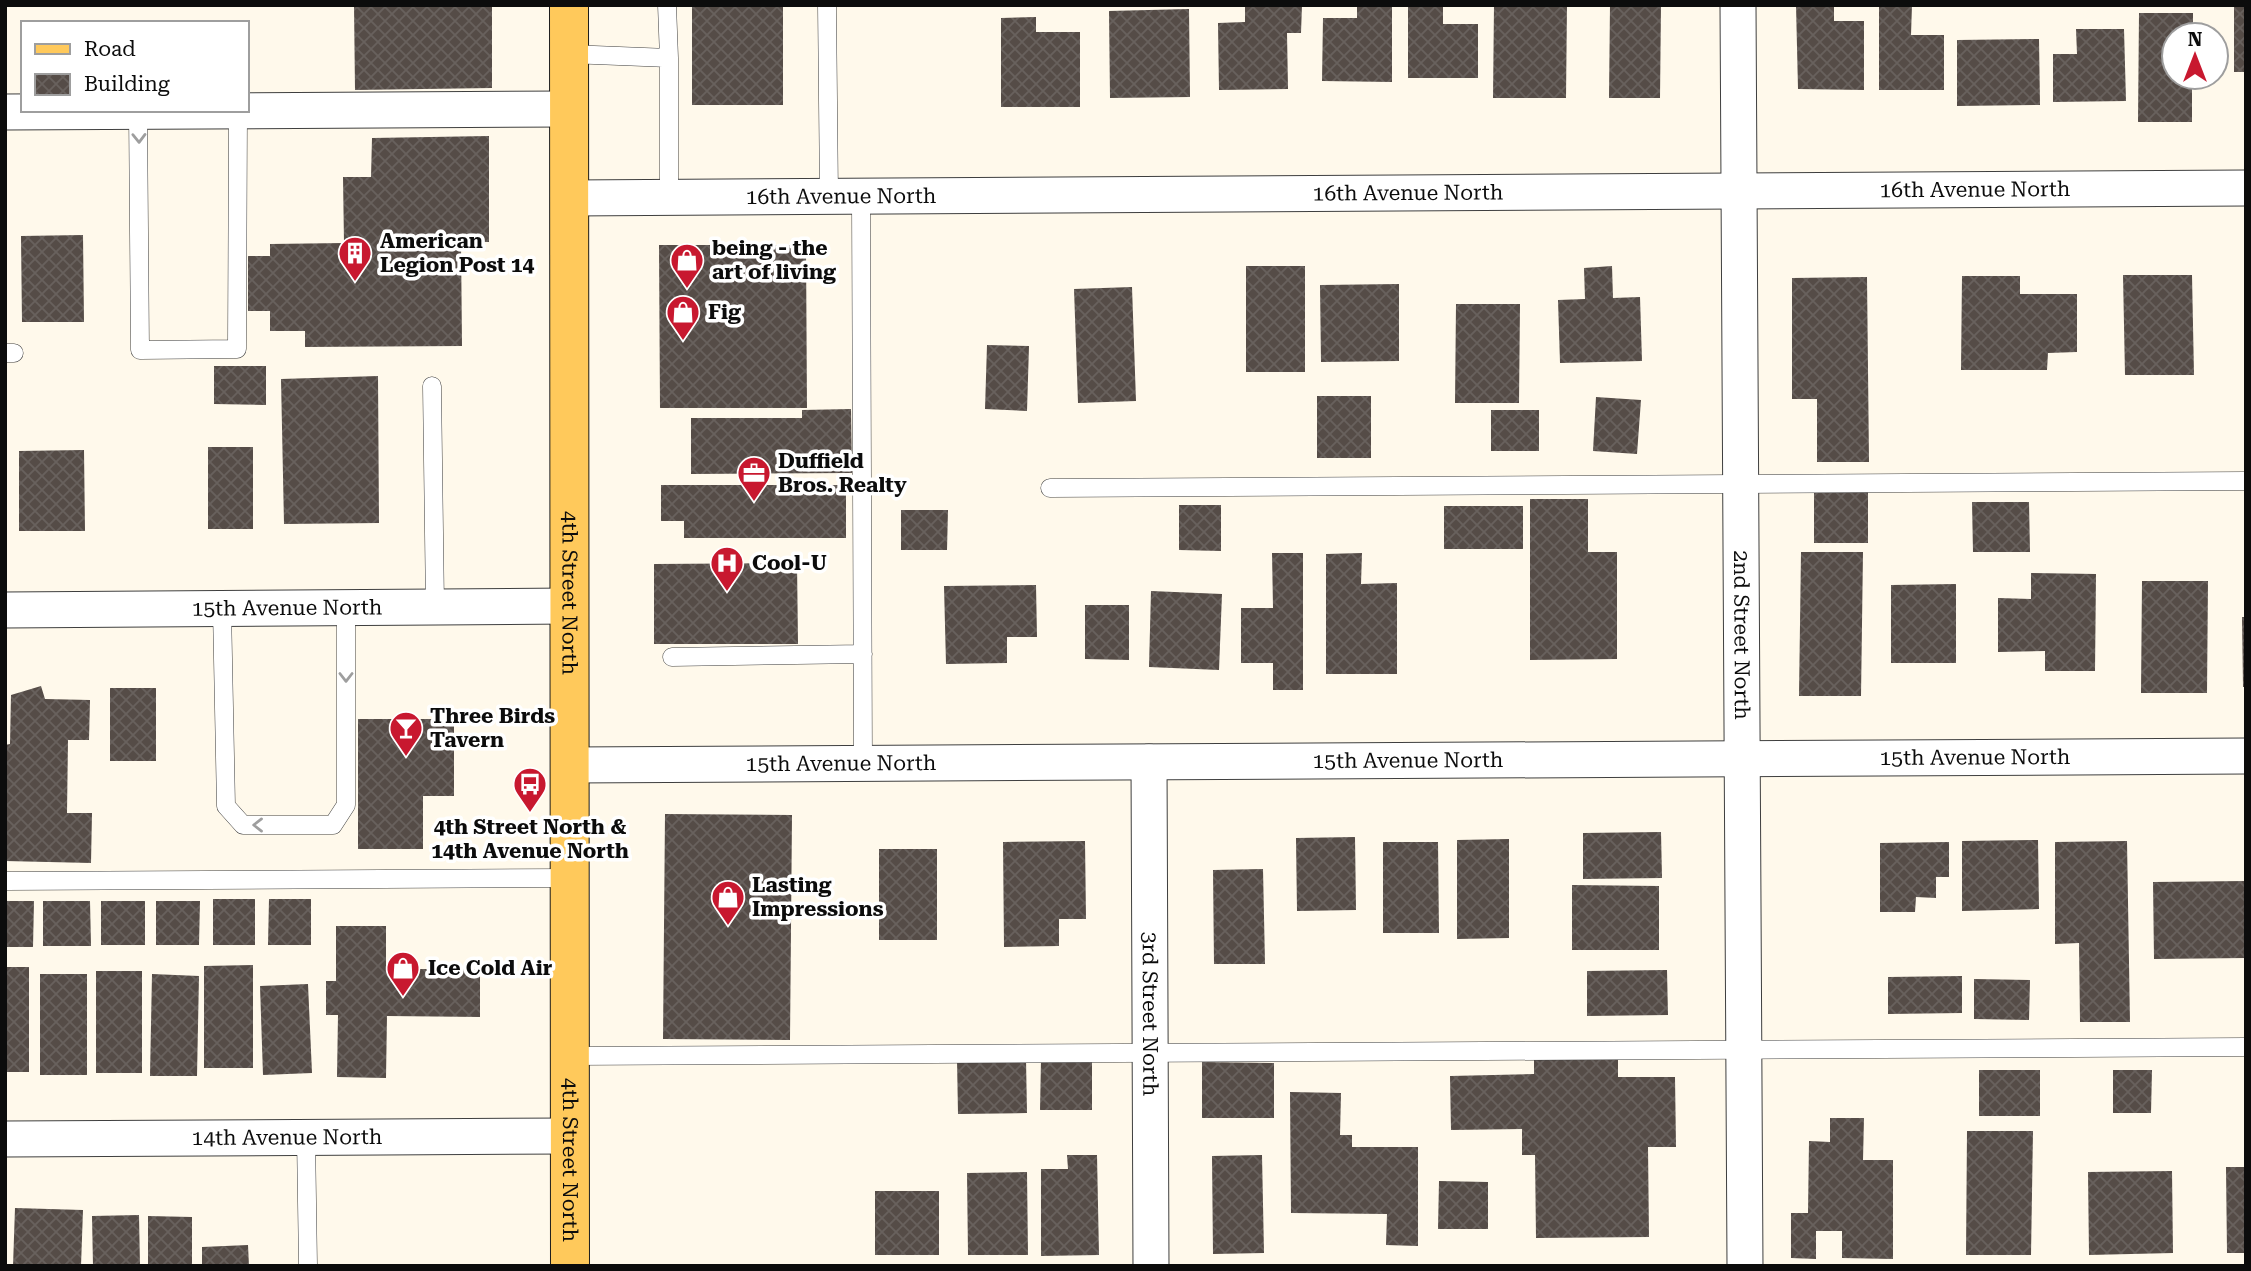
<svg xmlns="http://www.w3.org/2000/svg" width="2251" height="1271" viewBox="0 0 2251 1271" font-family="'Roboto Serif',serif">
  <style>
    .building { fill: url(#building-cross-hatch) }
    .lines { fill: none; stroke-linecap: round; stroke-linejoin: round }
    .lane-casing { stroke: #3f3f3f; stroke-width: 19 }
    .street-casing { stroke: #3f3f3f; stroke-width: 37 }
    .primary-casing { stroke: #1d1d1d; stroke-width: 40 }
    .lane { stroke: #fff; stroke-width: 18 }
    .street { stroke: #fff; stroke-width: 35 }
    .primary { stroke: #ffc95b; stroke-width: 38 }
    .oneway { stroke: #9e9e9e }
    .labels { text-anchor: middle; stroke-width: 7; stroke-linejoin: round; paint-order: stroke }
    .street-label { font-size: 21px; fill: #0c0c0c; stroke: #fff }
    .poi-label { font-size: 21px; font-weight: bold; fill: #0c0c0c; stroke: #fff; text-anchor: start }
  </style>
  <defs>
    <pattern id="building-cross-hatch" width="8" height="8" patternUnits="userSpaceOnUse" patternTransform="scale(1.75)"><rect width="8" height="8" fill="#554c47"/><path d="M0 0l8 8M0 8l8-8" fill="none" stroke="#68615d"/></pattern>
  </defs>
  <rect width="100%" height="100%" fill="#fff9eb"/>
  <path class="building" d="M354,5h138v83l-137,2z
    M692,5h91v100h-91z
    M1245,5h57l-1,28h-14l1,56 -69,1 -1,-67 27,-1z
    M1357,5h35v77l-70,-1 1,-63h34z
    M1408,5h35v19h35v54h-70z
    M1494,5h73l-1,93h-73z
    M1610,5h51l-1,93h-51z
    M1796,5h38v16h30v69l-66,-1z
    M1879,5h33l-1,30h33v55h-65z
    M2234,5h12v67h-12z
    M1189,9l1,88 -80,1 -1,-87z
    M2139,13h54v22h-19v42h18v45h-54z
    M1036,17v15h44v75h-79v-89z
    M2076,29h48l2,72 -73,1v-48h24z
    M2039,39l1,66 -83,1v-66z
    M489,136v106h-28l1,104 -157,1v-16h-35v-20h-22v-55h22v-12l74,-1 -1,-66h28l1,-39z
    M83,235l1,87h-62l-1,-86z
    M659,245h147l1,163h-147z
    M1246,266h59v106h-59z
    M1612,266l1,32 27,-1 2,64 -82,2 -2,-63 27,-1 -1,-31z
    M2123,275h69l2,100h-69z
    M1962,276h58v18h57v58l-29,1 -1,17h-86z
    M1867,277l2,185h-52v-63h-25v-121z
    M1399,284v77l-78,1 -1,-77z
    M1132,287l4,114 -58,2 -4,-114z
    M1456,304h64l-1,99h-64z
    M987,345l42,1 -2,65 -42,-2z
    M214,366h52v39l-52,-1z
    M378,376l1,147 -95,1 -3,-145z
    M1317,396h54v62h-54z
    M1596,397l45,3 -4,54 -44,-3z
    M851,409l1,64 -161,1v-56h111v-8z
    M1491,410h48v41h-48z
    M208,447h45v82h-45z
    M84,450l1,81h-66v-80z
    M661,485h185v53h-162v-17h-23z
    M1814,490h54v53h-54z
    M1530,499h58v53h29v107l-87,1z
    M1972,502h57l1,50h-57z
    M1179,505h42v46l-42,-1z
    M1444,506h79v43h-79z
    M901,510h47l-1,40h-46z
    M1801,552h62l-2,144h-62z
    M1272,553h31v137h-30v-27h-32v-55h32z
    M1362,553l-1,31 36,-1v91h-71v-120z
    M797,563l1,81h-144v-80z
    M2031,573l65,1 -1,97h-50v-20l-47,1v-54l33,1z
    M2142,581h66l-1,112h-66z
    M1956,584v79h-65v-78z
    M1036,585l1,52h-30v26l-61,1 -2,-78z
    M1151,591l71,3 -3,76 -70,-3z
    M1085,605h44v55l-44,-1z
    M2242,617h4v70h-3z
    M41,686l4,13 45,1 -1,40h-21l-1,73h25l-1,50 -86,-2v-116l5,-1 1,-49z
    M110,688h46v73h-46z
    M358,719h96v77h-31v53h-65z
    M665,814l127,1 -2,225 -127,-1z
    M1661,832l1,46 -79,1v-46z
    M1355,837l1,73 -59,1 -1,-73z
    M1509,839v99l-52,1v-99z
    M2038,840l1,69 -77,2v-70z
    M1085,841l1,78h-27v27l-55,1 -1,-105z
    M2127,841l3,181h-50l-1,-79 -24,1v-102z
    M1383,842h55l1,91h-56z
    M1949,842v35h-13v21l-20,-1 -1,15h-35v-69z
    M879,849h58v91h-58z
    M1263,869l2,95h-51l-1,-94z
    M2246,881v77l-92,1 -1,-77z
    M1572,885l87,1v64h-87z
    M213,899h42v46h-42z
    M269,899h42v46h-43z
    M5,901h29l-1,46h-28z
    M43,901h47l1,45h-48z
    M101,901h44v44h-44z
    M156,901h44l-1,44h-43z
    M336,926h50v43h94v48l-93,-1 -1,62 -49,-1 1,-62h-12v-34h10z
    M253,965v103h-49v-102z
    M5,967h24v105h-24z
    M1667,970l1,45 -81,1v-45z
    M96,971h46v102h-46z
    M40,974h47v101h-47z
    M152,974l47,2 -2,100h-47z
    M1962,976v37l-74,1v-37z
    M1974,979l56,1 -1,40 -55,-1z
    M308,984l4,89 -49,2 -3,-89z
    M1618,1057v20h57l1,70h-28l1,90 -113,1 -1,-83h-13v-26l-71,1 -1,-54 84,-2v-16z
    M1026,1059l1,54 -69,1 -1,-54z
    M1041,1060l51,1v49h-52z
    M1202,1062l72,1v55h-72z
    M1979,1070h61v46h-61z
    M2113,1070h39l-1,43h-38z
    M1290,1092l51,1 -1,42h12v12h66v99l-32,-1 1,-31 -96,-1z
    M1830,1118h34l-1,42h30v99l-51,-1v-27h-26v28l-25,-1v-45h17l1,-72 21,1z
    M1967,1131h66l-2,124h-65z
    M1067,1155h30l2,100 -58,1v-87h27z
    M1262,1155l2,98 -51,1 -1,-98z
    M2226,1167h20v86h-19z
    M2172,1171l1,82 -84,2 -1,-83z
    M1027,1172l1,83h-60l-1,-82z
    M1439,1181l49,1v47h-50z
    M875,1191h64v64h-64z
    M15,1208l68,2 -2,56h-68z
    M139,1215l1,51h-47l-1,-50z
    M148,1216l44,1v49h-44z
    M248,1245l1,21h-47v-19z"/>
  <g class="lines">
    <defs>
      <path id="lane" d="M827,5l2,191
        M569,54l100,4 -2,-53
        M669,58v140
        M138,111l2,239 97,-1 1,-239
        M861,196l2,568
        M5,353h9
        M432,386l3,220
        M1050,488l1196,-7
        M222,609l4,197 17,19h90l13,-20v-197
        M672,657l191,-3
        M5,881l565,-3
        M570,1056l1676,-9
        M306,1137l2,129"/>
      <g id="street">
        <path id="s1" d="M1738,5l7,1261"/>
        <path d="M5,112l564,-3"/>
        <path id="s2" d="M570,198l1676,-10"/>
        <path id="s3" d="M5,610l565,-4"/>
        <path id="s4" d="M1149,762l2,504"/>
        <path id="s5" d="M570,765l1676,-9"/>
        <path id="s6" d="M5,1139l565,-3"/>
      </g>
      <g id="primary">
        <path id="s7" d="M569,5l1,1261"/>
      </g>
    </defs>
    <use href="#lane" class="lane-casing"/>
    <use href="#street" class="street-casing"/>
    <use href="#primary" class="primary-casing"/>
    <use href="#lane" class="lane"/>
    <use href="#street" class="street"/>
    <use href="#primary" class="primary"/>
  </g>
  <defs><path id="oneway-chevron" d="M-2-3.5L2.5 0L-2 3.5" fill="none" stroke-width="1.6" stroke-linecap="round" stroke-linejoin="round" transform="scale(1.75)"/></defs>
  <g class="oneway">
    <use href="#oneway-chevron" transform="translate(139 138) rotate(89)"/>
    <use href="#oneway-chevron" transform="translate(346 677) rotate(90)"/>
    <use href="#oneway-chevron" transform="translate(258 825) rotate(-180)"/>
  </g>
  <defs>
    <symbol id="building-pin" viewBox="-11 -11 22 30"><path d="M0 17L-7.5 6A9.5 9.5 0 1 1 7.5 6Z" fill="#c8182f" stroke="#fff"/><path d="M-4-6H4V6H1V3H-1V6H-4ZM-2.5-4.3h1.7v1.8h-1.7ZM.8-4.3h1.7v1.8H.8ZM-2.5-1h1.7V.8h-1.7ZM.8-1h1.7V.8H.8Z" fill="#fff"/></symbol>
    <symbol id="shop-pin" viewBox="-11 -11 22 30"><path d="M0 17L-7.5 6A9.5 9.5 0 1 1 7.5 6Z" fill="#c8182f" stroke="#fff"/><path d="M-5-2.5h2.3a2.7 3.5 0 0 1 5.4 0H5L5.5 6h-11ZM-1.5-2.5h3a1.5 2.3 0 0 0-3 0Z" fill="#fff"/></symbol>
    <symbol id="office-pin" viewBox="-11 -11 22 30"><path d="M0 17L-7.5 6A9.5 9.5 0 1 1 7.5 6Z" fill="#c8182f" stroke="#fff"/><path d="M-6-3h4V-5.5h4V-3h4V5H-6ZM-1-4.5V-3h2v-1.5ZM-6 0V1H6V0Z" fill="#fff"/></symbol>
    <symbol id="hospital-pin" viewBox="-11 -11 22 30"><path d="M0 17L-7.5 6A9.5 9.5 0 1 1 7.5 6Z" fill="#c8182f" stroke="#fff"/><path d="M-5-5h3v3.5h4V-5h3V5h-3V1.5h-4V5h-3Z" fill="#fff"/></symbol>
    <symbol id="bar-pin" viewBox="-11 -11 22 30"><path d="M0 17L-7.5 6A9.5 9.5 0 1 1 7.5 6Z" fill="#c8182f" stroke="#fff"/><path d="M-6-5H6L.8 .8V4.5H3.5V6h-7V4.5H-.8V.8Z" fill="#fff"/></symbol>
    <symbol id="bus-pin" viewBox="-11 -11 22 30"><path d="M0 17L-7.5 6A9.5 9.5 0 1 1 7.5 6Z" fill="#c8182f" stroke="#fff"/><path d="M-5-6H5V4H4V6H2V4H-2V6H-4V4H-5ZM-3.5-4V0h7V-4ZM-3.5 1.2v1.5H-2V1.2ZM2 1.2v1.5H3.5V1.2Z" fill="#fff"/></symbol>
  </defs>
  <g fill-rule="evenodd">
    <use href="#building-pin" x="336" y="234" width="38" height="52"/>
    <use href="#shop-pin" x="668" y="241" width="38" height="52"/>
    <use href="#shop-pin" x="664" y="293" width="38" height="52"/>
    <use href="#office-pin" x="735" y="454" width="38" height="52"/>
    <use href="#hospital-pin" x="708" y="544" width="38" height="52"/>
    <use href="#bar-pin" x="387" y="709" width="38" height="52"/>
    <use href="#bus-pin" x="511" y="765" width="38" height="52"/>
    <use href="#shop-pin" x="709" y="878" width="38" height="52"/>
    <use href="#shop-pin" x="384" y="949" width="38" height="52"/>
  </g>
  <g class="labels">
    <g class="street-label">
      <text dy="7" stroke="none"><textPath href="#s2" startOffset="1405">16th Avenue North</textPath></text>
      <text dy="7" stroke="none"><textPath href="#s2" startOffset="838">16th Avenue North</textPath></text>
      <text dy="7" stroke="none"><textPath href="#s2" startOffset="271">16th Avenue North</textPath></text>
      <text dy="7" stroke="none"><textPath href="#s7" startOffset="588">4th Street North</textPath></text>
      <text dy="7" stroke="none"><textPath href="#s3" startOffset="282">15th Avenue North</textPath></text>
      <text dy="7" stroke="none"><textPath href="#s1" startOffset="630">2nd Street North</textPath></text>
      <text dy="7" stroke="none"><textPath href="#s5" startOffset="1405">15th Avenue North</textPath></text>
      <text dy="7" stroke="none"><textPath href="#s5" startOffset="838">15th Avenue North</textPath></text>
      <text dy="7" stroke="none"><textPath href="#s5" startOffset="271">15th Avenue North</textPath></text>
      <text dy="7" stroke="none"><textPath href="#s4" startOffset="252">3rd Street North</textPath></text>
      <text dy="7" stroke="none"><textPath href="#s6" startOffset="282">14th Avenue North</textPath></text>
      <text dy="7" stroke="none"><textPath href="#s7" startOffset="1155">4th Street North</textPath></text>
    </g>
    <g class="poi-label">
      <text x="380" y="248">American<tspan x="380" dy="24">Legion Post 14</tspan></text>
      <text x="712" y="255">being - the<tspan x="712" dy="24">art of living</tspan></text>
      <text x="708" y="319">Fig</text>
      <text x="778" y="468">Duffield<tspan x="778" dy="24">Bros. Realty</tspan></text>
      <text x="752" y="570">Cool-U</text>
      <text x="430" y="723">Three Birds<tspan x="430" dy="24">Tavern</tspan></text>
      <text x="530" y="834" text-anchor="middle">4th Street North &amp;<tspan x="530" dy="24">14th Avenue North</tspan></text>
      <text x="752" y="892">Lasting<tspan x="752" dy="24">Impressions</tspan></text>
      <text x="428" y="975">Ice Cold Air</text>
    </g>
  </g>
  <rect width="2251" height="1271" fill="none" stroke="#0c0c0c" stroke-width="14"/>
  <rect x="21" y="21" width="228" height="91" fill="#ffffff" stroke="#9e9e9e" stroke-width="2"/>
  <rect x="35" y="44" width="35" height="10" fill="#ffc95b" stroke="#9e9e9e" stroke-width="2"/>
  <text x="84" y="56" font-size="21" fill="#0c0c0c">Road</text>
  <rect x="35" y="74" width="35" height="21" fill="url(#building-cross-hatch)" stroke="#9e9e9e" stroke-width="2"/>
  <text x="84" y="91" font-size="21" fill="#0c0c0c">Building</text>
  <g transform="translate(2195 56)"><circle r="33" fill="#ffffff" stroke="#9e9e9e" stroke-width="2"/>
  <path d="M0-5L12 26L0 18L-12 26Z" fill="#c8182f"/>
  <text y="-10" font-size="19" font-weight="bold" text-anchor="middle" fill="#0c0c0c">N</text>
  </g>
</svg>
